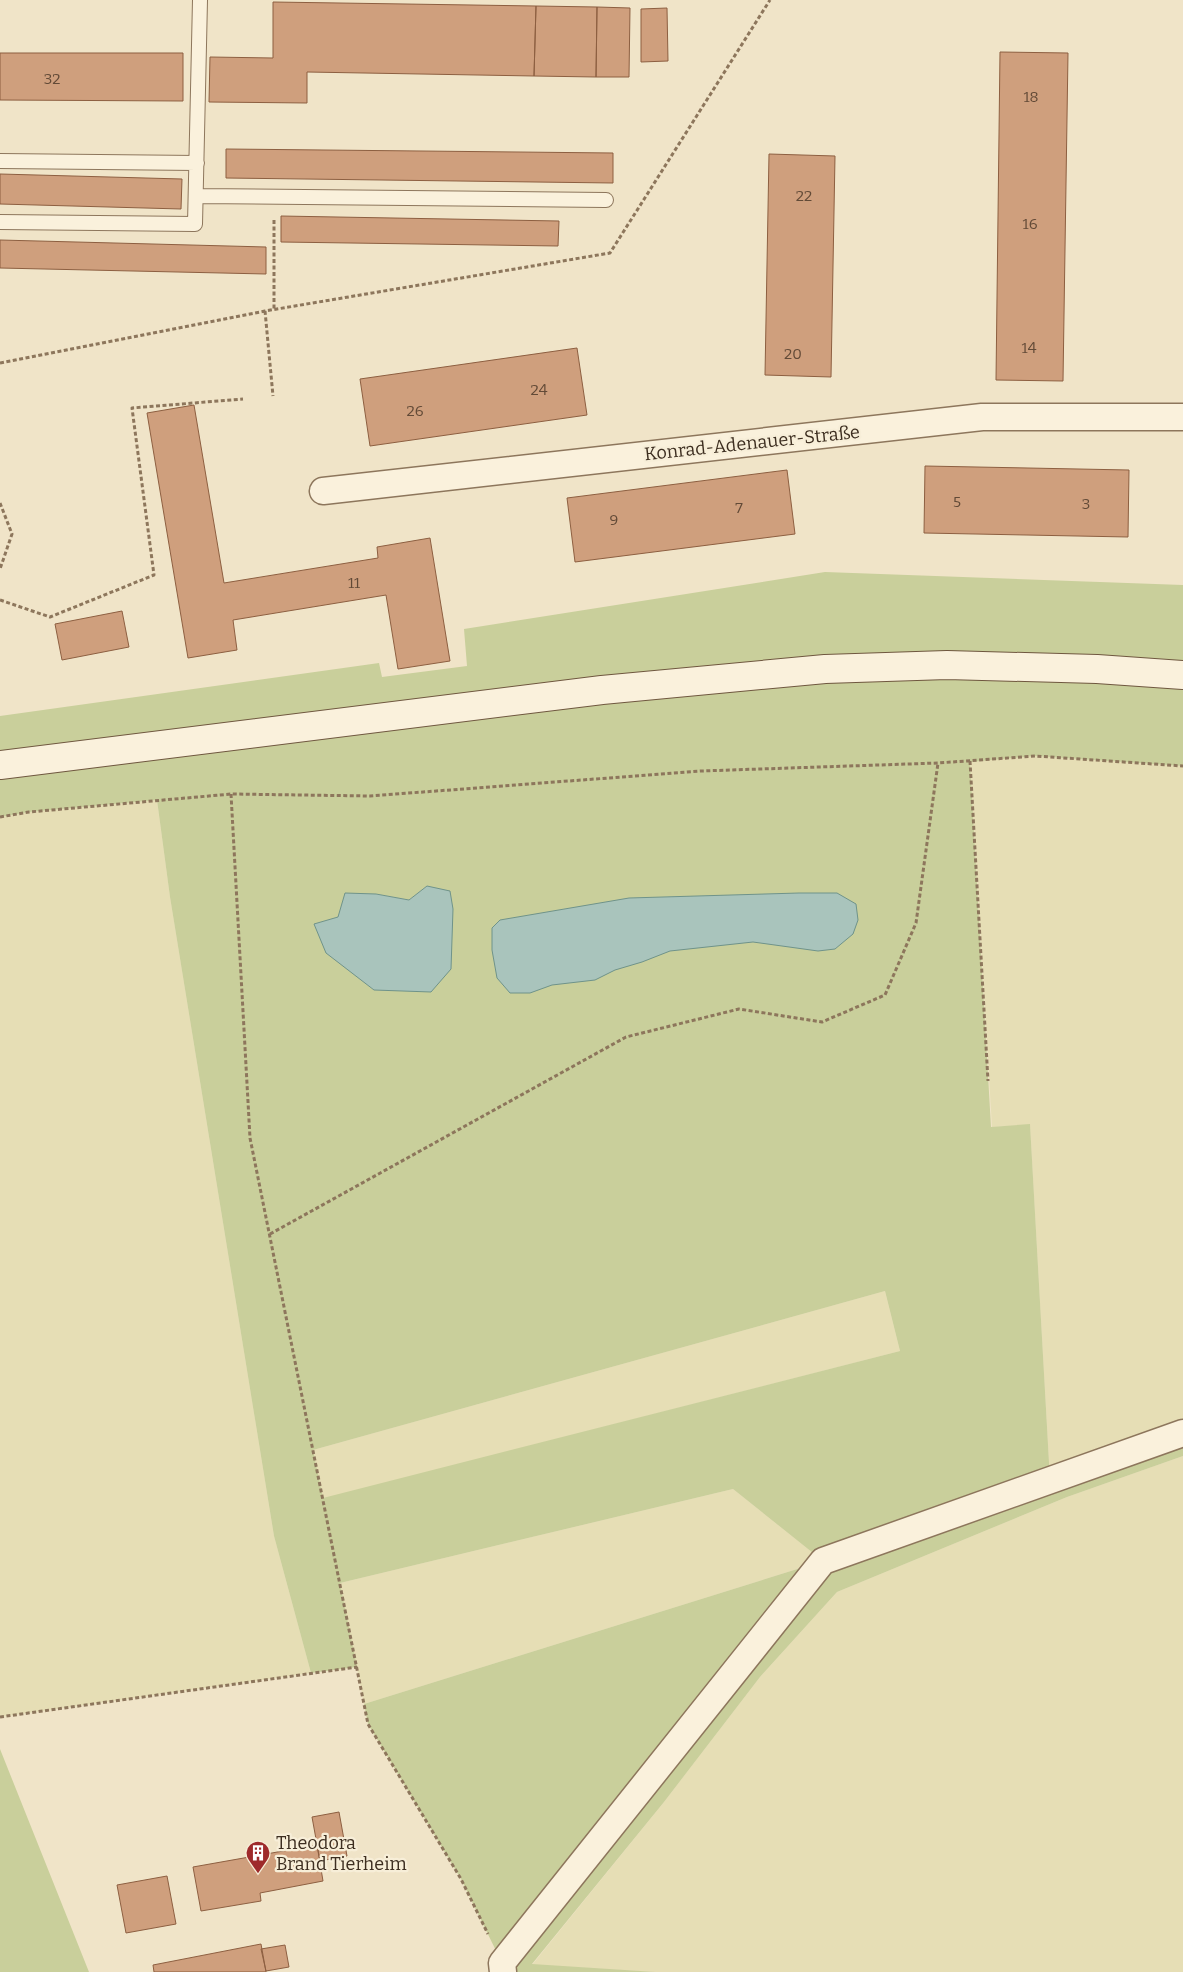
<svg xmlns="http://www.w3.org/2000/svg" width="1183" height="1972" viewBox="0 0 1183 1972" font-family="Bitter,serif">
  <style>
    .farmland { fill: #e6deb5 }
    .green { fill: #c9cf9b; fill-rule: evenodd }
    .water { fill: #a9c4bc; stroke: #6f938a }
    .building { fill: #cf9f7d; stroke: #8d5f41 }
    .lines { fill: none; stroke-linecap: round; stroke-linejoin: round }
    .lane-casing { stroke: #8d765c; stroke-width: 16 }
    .street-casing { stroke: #8d765c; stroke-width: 29 }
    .secondary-casing { stroke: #6f573f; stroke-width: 30 }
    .path { stroke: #8d765c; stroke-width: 3; stroke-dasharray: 4 2.5; stroke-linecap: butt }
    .lane { stroke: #faf1dc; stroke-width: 14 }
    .street { stroke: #faf1dc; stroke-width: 26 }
    .secondary { stroke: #faf1dc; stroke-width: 28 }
    .labels { text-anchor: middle; stroke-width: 4.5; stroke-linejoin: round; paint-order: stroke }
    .number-label { font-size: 15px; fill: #624a37 }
    .street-label { font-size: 18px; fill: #3d2e20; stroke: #f7eed8 }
    .poi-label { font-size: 18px; fill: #3d2e20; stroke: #f7eed8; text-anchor: start }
  </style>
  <rect width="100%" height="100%" fill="#f0e4c8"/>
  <path class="farmland" d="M1035,756l148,10v664l-133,50 -20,-355 -38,2 -22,-366z
    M157,800l13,97 104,639 37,137 -311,44v-900l29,-5z
    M885,1291l15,60 -577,148 -10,-49z
    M1183,1456v516h-527l-124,-7 132,-163 96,-125 77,-85 230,-95z
    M733,1489l90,72 -459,143 -24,-121z"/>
  <path class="green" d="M825,572l358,13v181l-148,-10 -65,6 21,365 39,-3 20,356 133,-47v23l-116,41 -230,95 -77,85 -96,125 -132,162 124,8h-153l-1,-9 -41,-84 -93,-155 -4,-20 459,-143 -90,-72 -393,94 17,84 -46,6 -37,-137 -104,-639 -13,-97 -128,12 -29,5v-101l379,-53 3,14 85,-11 -3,-37zM427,886l-53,104 -21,-17 -39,-48 24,-8 38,-23 33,6zM885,1291l15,60 -577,147 -10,-48z
    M0,1749l89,223h-89z"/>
  <path class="water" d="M427,886l23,5 3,18 -2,60 -20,23 -57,-2 -48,-37 -12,-29 24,-7 7,-24 31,1 33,6z
    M799,893h38l19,11 2,16 -5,14 -18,15 -17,2 -65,-9 -83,9 -28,11 -27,8 -20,10 -43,5 -22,8h-20l-13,-15 -5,-28v-22l8,-8 129,-22z"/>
  <path class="building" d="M273,2l263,4 -2,70 -227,-4v31l-98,-1 1,-45 63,1z
    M536,6l61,1 -1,70 -62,-1z
    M597,7l33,1 -1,69h-33z
    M667,8l1,53 -27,1v-53z
    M1000,52l68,1 -5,328 -67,-1z
    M0,53h183v48l-183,-1z
    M226,149l387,4v30l-387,-5z
    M769,154l66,2 -4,221 -66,-2z
    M0,174l182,5 -1,30 -181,-5z
    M281,216l278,5 -1,25 -277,-4z
    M0,240l266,7v27l-266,-6z
    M577,348l10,67 -217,31 -10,-67z
    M194,405l30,178 154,-25 -1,-11 53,-9 20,123 -52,8 -12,-74 -153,25 4,30 -49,8 -41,-245z
    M925,466l204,4 -1,67 -204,-4z
    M787,470l8,64 -220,28 -8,-64z
    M122,611l7,36 -67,13 -7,-36z
    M339,1812l8,44 -27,5 -8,-44z
    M317,1845l6,36 -63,12 1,8 -60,10 -8,-44z
    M167,1876l9,48 -50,9 -9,-48z
    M261,1944l5,28h-112l-1,-7z
    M285,1945l4,22 -23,4 -5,-22z"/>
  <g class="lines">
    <defs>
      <path id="lane" d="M0,161l197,2
        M196,196l410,4
        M0,222l195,2 5,-224"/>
      <path id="street" d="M323,491l659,-74h201
        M503,1972l-1,-9 321,-402 360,-128"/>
      <path id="secondary" d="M0,765l602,-75 223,-21 122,-4 150,4 86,6"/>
    </defs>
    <use href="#lane" class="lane-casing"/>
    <use href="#street" class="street-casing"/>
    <use href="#secondary" class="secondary-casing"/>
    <path class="path" d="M274,220v90
      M265,311l8,85
      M0,363l265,-52 345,-58 160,-253
      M0,503l12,31 -12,35
      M0,600l50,17 104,-42 -22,-167 111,-9
      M970,761l18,320
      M231,794l19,344 118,586 93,155 27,55
      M0,817l29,-5 202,-18 139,2 331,-25 237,-8 97,-7 148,10
      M270,1234l356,-197 113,-28 83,13 63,-27 31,-72 22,-160
      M0,1717l357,-50"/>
    <use href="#lane" class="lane"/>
    <use href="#street" class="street"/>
    <use href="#secondary" class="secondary"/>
  </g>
  <defs>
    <symbol id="building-pin" viewBox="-11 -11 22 30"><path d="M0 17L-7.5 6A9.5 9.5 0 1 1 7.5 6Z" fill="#9e2a2b" stroke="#f7eed8"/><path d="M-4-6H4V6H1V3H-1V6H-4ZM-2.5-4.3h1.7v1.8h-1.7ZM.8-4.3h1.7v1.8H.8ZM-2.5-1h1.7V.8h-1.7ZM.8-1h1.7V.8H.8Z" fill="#fff"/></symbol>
  </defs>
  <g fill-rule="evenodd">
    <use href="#building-pin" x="244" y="1839" width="28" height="38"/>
  </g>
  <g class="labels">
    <g class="number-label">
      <text x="52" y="84">32</text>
      <text x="1031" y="102">18</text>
      <text x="804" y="201">22</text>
      <text x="1030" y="229">16</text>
      <text x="1029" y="353">14</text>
      <text x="793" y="359">20</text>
      <text x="539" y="395">24</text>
      <text x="415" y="416">26</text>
      <text x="957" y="507">5</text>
      <text x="1086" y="509">3</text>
      <text x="739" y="513">7</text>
      <text x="614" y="525">9</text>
      <text x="354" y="588">11</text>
    </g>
    <g class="street-label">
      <text transform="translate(752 443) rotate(-6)" y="6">Konrad-Adenauer-Straße</text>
    </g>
    <g class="poi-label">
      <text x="276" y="1849">Theodora<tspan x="276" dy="21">Brand Tierheim</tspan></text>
    </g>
  </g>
</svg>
